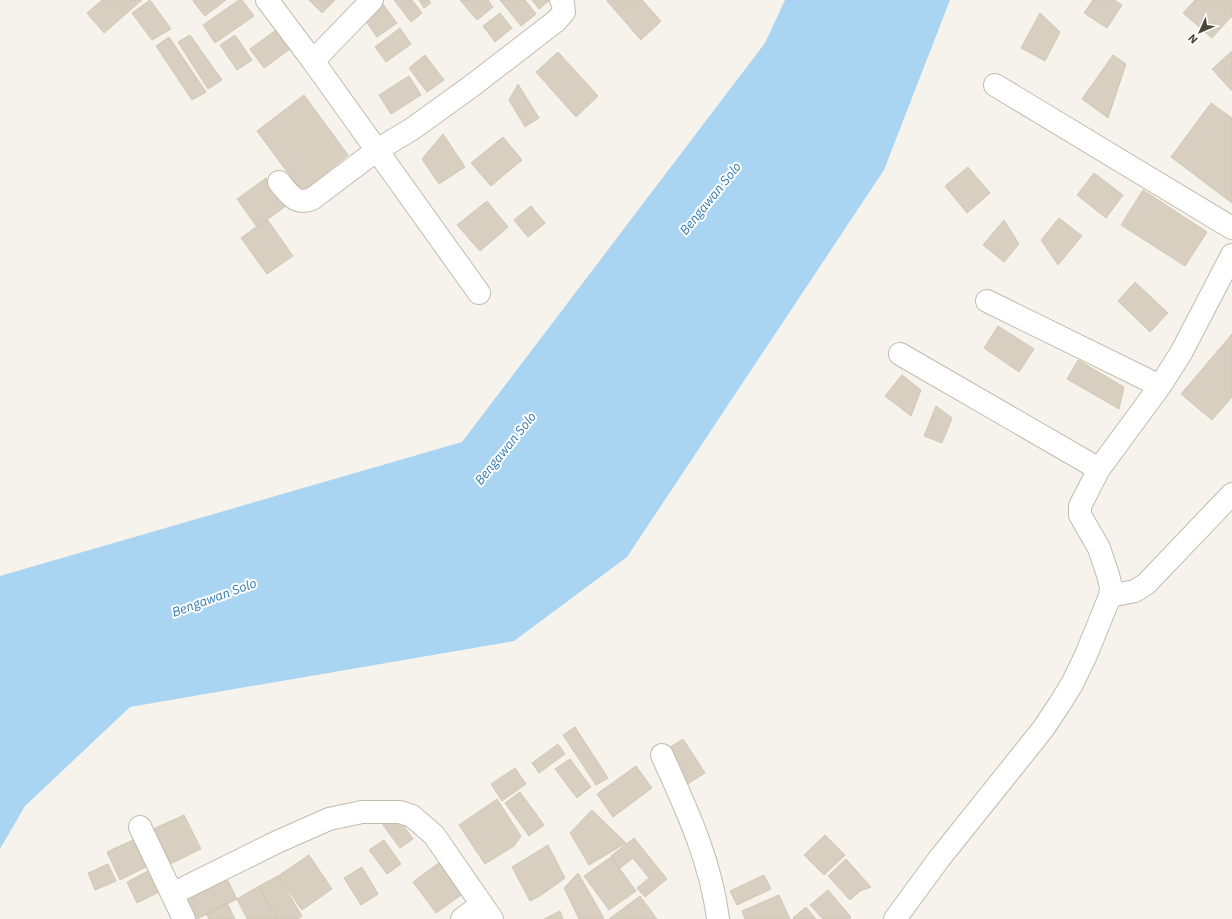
<svg xmlns="http://www.w3.org/2000/svg" width="1232" height="919" viewBox="0 0 1232 919" font-family="'IBM Plex Sans',sans-serif">
  <style>
    .water { fill: #a9d4f2 }
    .building { fill: #d8cfc1; stroke: #d3c7b4 }
    .lines { fill: none; stroke-linecap: round; stroke-linejoin: round }
    .minor-casing { stroke: #c2bbae; stroke-width: 24 }
    .minor { stroke: #fff; stroke-width: 22 }
    .labels { text-anchor: middle; stroke-width: 4; stroke-linejoin: round; paint-order: stroke }
    .water-label { font-size: 13px; font-style: italic; fill: #2e7ab2; stroke: #fff }
  </style>
  <rect width="100%" height="100%" fill="#f6f3ec"/>
  <path class="water" d="M785,0h165l-66,170 -257,387 -113,84 -384,66 -105,99 -25,43v-273l462,-134 303,-399z"/>
  <path class="building" d="M102,0h40l-38,33 -17,-20z
    M150,0l21,29 -19,11 -20,-27z
    M194,0h32l-21,16 -12,-15z
    M239,0h3l12,16 -39,27 -12,-18z
    M309,0h26l-13,13z
    M394,0h18l10,13 -11,9z
    M419,0h10l2,3 -7,5z
    M460,0h28l5,7 -16,13z
    M500,0h25l11,14 -15,12z
    M532,0h18l-11,9z
    M608,0h34l19,21 -20,19 -34,-39z
    M1093,0h21l8,5 -15,23 -23,-15z
    M1195,0h37v16l-20,22 -29,-25z
    M382,3l15,20 -20,14 -14,-20z
    M500,13l12,15 -17,14 -12,-16z
    M1040,13l20,19 -15,29 -24,-13z
    M280,27l13,20 -29,21 -14,-19z
    M400,28l11,16 -25,18 -11,-15z
    M190,35l32,45 -14,9 -30,-47z
    M235,35l17,25 -15,10 -17,-25z
    M169,37l37,55 -14,8 -36,-54z
    M1232,51v40l-20,-22z
    M558,52l40,44 -22,21 -40,-45z
    M425,55l19,25 -17,12 -18,-24z
    M1113,55l13,9 -18,54 -26,-19z
    M409,76l12,19 -30,19 -12,-19z
    M518,84l21,34 -14,9 -16,-27z
    M304,95l44,60 -46,37 -45,-61z
    M1211,103l21,15v85l-61,-46z
    M443,134l22,33 -26,17 -17,-25z
    M503,137l19,23 -31,26 -20,-23z
    M968,167l22,26 -23,20 -22,-27z
    M1094,173l29,22 -17,23 -29,-23z
    M266,178l20,28 -29,21 -20,-28z
    M1143,190l64,42 -22,34 -64,-41z
    M487,201l21,26 -28,24 -23,-26z
    M531,206l14,17 -17,14 -14,-17z
    M1059,218l23,18 -24,29 -17,-25z
    M267,219l26,37 -26,18 -26,-36z
    M1004,220l15,24 -15,18 -21,-17z
    M1135,282l33,31 -18,19 -32,-31z
    M998,326l36,23 -15,23 -35,-24z
    M1232,334v63l-20,23 -31,-26z
    M1078,360l46,27 -5,22 -52,-30z
    M902,375l19,15 -10,26 -26,-20z
    M936,406l16,12 -10,25 -18,-7z
    M575,727l33,51 -12,7 -33,-50z
    M683,739l22,34 -19,12 -22,-34z
    M558,744l7,10 -26,19 -7,-10z
    M570,759l21,28 -14,11 -22,-29z
    M636,766l16,22 -39,29 -16,-23z
    M515,768l11,16 -24,17 -11,-17z
    M520,792l24,33 -15,11 -24,-33z
    M497,799l24,37 -7,10 -29,18 -26,-39z
    M592,810l34,33 -37,22 -19,-32z
    M184,815l17,34 -31,15 -17,-35z
    M396,815l17,24 -13,9 -17,-23z
    M825,835l20,20 -21,20 -20,-20z
    M634,838l33,41 -22,18 -8,-9 12,-10 -16,-20 -13,10 -9,-12z
    M133,840l13,27 -26,13 -13,-28z
    M384,840l17,24 -14,10 -18,-24z
    M548,845l17,33 -25,18 -10,5 -18,-34z
    M309,855l23,34 -30,21 -24,-34z
    M611,857l25,34 -27,19 -25,-34z
    M846,859l25,28 -11,4 -10,9 -22,-24z
    M440,862l24,31 -28,20 -23,-31z
    M108,864l8,17 -21,9 -7,-17z
    M362,867l16,27 -17,11 -17,-27z
    M150,870l11,21 -24,12 -10,-21z
    M578,873l26,45 -3,1h-22l-15,-31z
    M764,875l7,14 -34,16 -7,-14z
    M278,876l24,40 -4,3h-21l-18,-33z
    M227,879l10,20 -40,20 -10,-20z
    M259,886l18,33h-30l-10,-20z
    M828,890l23,27 -2,2h-26l-13,-14z
    M779,895l11,24h-45l-3,-8z
    M640,896l17,23h-48z
    M227,903l8,16h-26l-3,-6z
    M806,907l10,12h-22l-1,-1z
    M560,911l3,8h-19z"/>
  <g class="lines">
    <defs>
      <path id="minor" d="M267,0l46,61 166,232
        M313,61l59,-61
        M995,85l237,143
        M279,182c10,11 16,24 33,17l65,-49 35,-21 61,-44 83,-64 8,-9 -1,-8 -2,-4
        M987,301l173,85
        M900,354l199,115
        M1110,596l25,-5 11,-7 86,-90
        M662,755c24,53 49,106 56,164
        M140,827l44,92
        M172,894l105,-52 52,-23 33,-7h38l12,4 22,19 58,84
        M462,919l20,-15
        M895,919l44,-60 104,-130 16,-24 13,-21 14,-29 24,-59 1,-9 -3,-12 -9,-27 -19,-33v-9l19,-37 61,-83 21,-33 51,-98"/>
    </defs>
    <use href="#minor" class="minor-casing"/>
    <use href="#minor" class="minor"/>
  </g>
  <g class="labels">
    <g class="water-label">
      <text transform="translate(710 198) rotate(-51)" y="5">Bengawan Solo</text>
      <text transform="translate(505 448) rotate(-51)" y="5">Bengawan Solo</text>
      <text transform="translate(214 597) rotate(-20)" y="5">Bengawan Solo</text>
    </g>
  </g>
  <g transform="translate(1200 32) rotate(225)" stroke="#ffffff" stroke-width="3" paint-order="stroke">
  <path d="M0-3L7 15L0 10L-7 15Z" fill="#4b4439"/>
  <text y="-6" font-size="11" font-weight="bold" text-anchor="middle" fill="#4b4439">N</text>
  </g>
</svg>
